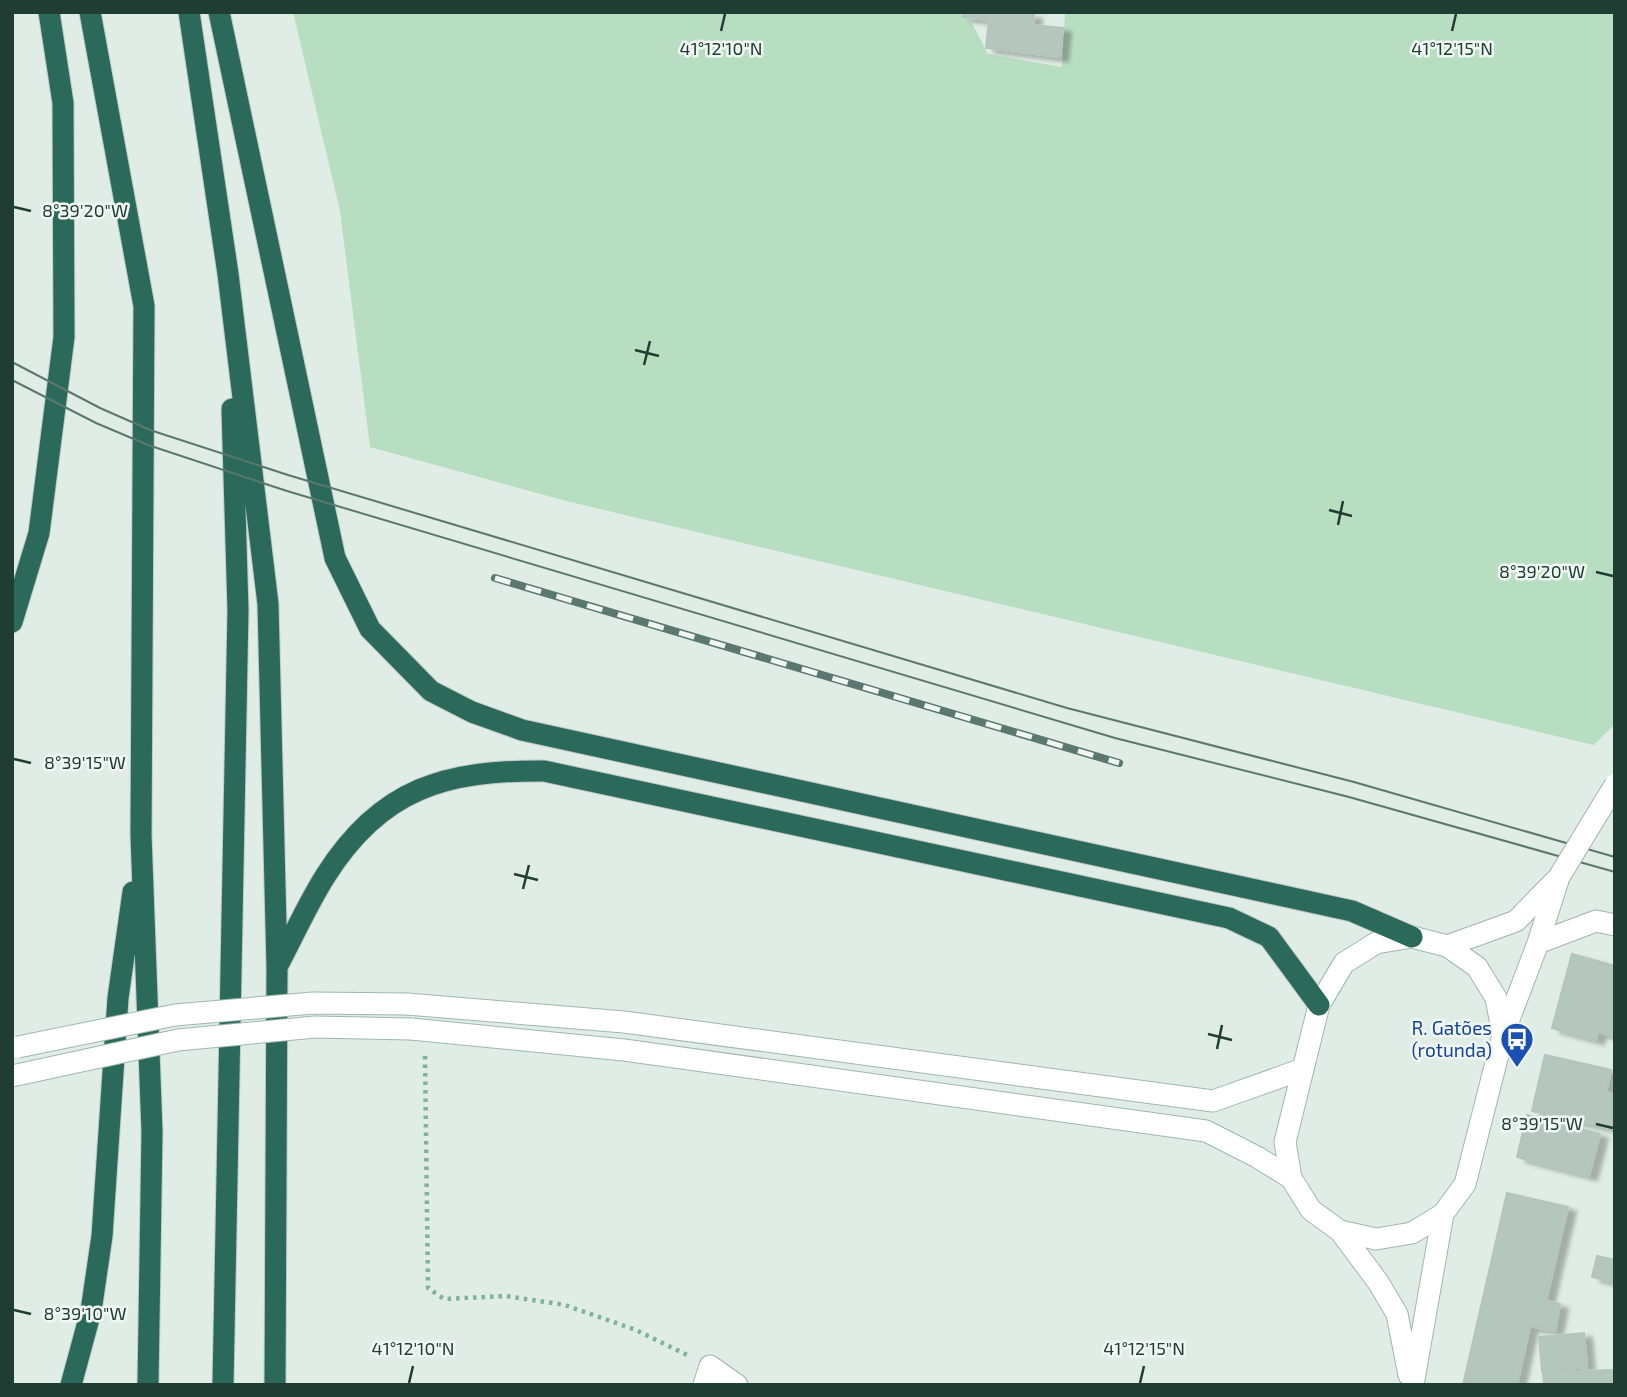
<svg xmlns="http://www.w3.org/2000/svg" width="1627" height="1397" viewBox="0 0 1627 1397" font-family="'Exo 2',sans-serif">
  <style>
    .green { fill: #b8dec1 }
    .building { fill: #b5c6bf; stroke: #b2c5bd; stroke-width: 2; filter: url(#shadow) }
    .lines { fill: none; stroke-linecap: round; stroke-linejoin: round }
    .street-casing { stroke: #a3b4ad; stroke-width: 23 }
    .secondary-casing { stroke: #9eb8ae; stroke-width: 23 }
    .highway-casing { stroke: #c1c9c6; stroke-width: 23 }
    .path { stroke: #7fb19f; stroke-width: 4.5; stroke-dasharray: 3.5 5; stroke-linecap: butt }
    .street { stroke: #fff; stroke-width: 21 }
    .secondary { stroke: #fff; stroke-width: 21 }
    .highway { stroke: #2b6a5b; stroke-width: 21 }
    .tram { stroke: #5a786f; stroke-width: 2 }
    .rail-casing { stroke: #5a786f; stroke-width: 8 }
    .rail { stroke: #f1f8f4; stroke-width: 5; stroke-dasharray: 16; stroke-linecap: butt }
    .street-bridge-casing { stroke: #a3b4ad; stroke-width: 23; stroke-linecap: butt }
    .secondary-bridge-casing { stroke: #9eb8ae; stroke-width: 23; stroke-linecap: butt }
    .street-bridge { stroke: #fff; stroke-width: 21 }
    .secondary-bridge { stroke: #fff; stroke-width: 21 }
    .ticks { fill: none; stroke: #203d34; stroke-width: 2.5 }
    .labels { text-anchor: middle; stroke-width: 5; stroke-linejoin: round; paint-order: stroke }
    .transit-label { font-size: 19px; fill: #164399; stroke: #f1f8f4; text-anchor: end }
    .ticks-label { font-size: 18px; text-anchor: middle; fill: #203d34; stroke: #f1f8f4; stroke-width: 5; stroke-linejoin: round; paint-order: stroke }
  </style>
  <defs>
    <filter id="shadow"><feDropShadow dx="8" dy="4.5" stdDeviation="2" flood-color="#0004"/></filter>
  </defs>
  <rect width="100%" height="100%" fill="#e0ece6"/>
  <path class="green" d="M293,12h673l22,42 74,13 3,-55h550v712l-21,21 -1028,-244 -196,-54 -30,-236z"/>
  <path class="building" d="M964,12l70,2 -1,11 30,3 -3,29 -74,-9 3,-28 -26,-3z
    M1572,954l43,12v71l-17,-5 -2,8 -44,-12z
    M1545,1055l66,15 -5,22 9,2v35l-83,-18z
    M1527,1115l73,19 -11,42 -72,-19z
    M1507,1193l61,14 -22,94 14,3 -5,27 -25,-5 -13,59h-54z
    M1597,1256l18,4v22l-23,-5z
    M1584,1333l3,34 -45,4 -3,-34z
    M1615,1370v15h-71l-1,-13z"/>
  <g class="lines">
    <defs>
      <path id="street" d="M1538,943l58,-22 19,4
        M1447,946l69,-25 39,-40
        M1503,1035l35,-92 21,-66
        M704,1385l6,-19 27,19"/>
      <path id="secondary" d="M1412,937l35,9 30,21 19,31 7,37 -38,149 -22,30 -31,19 -36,6 -36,-8 -29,-21 -20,-32 -6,-36 34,-137 25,-42 32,-20z
        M407,1004l217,18 589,79 90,-32
        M411,1029l213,21 582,81 51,26 34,21
        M1340,1231l38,51 19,32 12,61
        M1413,1385l30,-171"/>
      <path id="highway" d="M90,12l54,294 -3,529 11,297 -4,253
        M189,12l39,262 40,330 9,363 -2,418
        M219,12l116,546 35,71 61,62 41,21 50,18 830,181 60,26
        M12,622l27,-89 25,-196 -1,-234 -14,-91
        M278,965c16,-30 30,-62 48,-90 55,-87 120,-105 218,-104l685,147 40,19 50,68
        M71,1385l20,-74 11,-75 16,-238 15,-106
        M223,1385l15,-775 -6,-201"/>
    </defs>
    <use href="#street" class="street-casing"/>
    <use href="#secondary" class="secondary-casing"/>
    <use href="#highway" class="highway-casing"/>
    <path class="path" d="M425,1056l3,232 16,11 62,-3 59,9 71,25 51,25"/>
    <use href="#street" class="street"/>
    <use href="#secondary" class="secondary"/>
    <use href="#highway" class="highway"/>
    <path class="tram" d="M12,362l88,46 50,22 138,45 779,233 287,74 261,75
      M12,380l84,43 52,22 139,46 828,247 234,59 266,75"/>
    <defs>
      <path id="rail" d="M495,578l624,185"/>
    </defs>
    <use href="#rail" class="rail-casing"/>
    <use href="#rail" class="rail"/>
    <defs>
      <path id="street-bridge" d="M1559,877l56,-92"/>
      <path id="secondary-bridge" d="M18,1047l157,-32 138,-12 94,1
        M12,1076l166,-36 137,-13 96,2"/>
    </defs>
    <use href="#street-bridge" class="street-bridge-casing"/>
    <use href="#secondary-bridge" class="secondary-bridge-casing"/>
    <use href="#street-bridge" class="street-bridge"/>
    <use href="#secondary-bridge" class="secondary-bridge"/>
  </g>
  <path class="ticks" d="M721,31l4,-17M1452,31l4,-17M14,207l17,4M635,350l24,6M644,365l6,-24M1329,510l23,6M1338,525l5,-24M1596,572l17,4M14,759l17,4M514,874l24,6M523,889l6,-24M1208,1034l24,6M1217,1049l5,-24M1596,1124l17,4M14,1310l17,4M409,1383l4,-17M1140,1383l4,-17"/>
  <defs>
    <symbol id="bus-pin" viewBox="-11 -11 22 30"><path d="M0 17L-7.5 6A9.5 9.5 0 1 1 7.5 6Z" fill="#1a4fb4" stroke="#f1f8f4"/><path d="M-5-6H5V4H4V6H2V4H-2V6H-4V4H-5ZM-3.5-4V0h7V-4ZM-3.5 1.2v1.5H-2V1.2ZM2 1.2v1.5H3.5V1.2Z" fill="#fff"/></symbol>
  </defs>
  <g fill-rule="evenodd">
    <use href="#bus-pin" x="1498" y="1020" width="38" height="52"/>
  </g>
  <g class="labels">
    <g class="transit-label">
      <text x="1492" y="1035">R. Gatões<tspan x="1492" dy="22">(rotunda)</tspan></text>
    </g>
  </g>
  <g class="ticks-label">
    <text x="721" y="55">41°12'10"N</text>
    <text x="1452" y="55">41°12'15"N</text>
    <text x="85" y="217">8°39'20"W</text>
    <text x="1542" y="578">8°39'20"W</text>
    <text x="85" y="769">8°39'15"W</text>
    <text x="1542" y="1130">8°39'15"W</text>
    <text x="85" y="1320">8°39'10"W</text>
    <text x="413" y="1355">41°12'10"N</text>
    <text x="1144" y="1355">41°12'15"N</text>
  </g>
  <rect width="1627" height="1397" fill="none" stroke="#203d34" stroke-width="28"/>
</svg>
